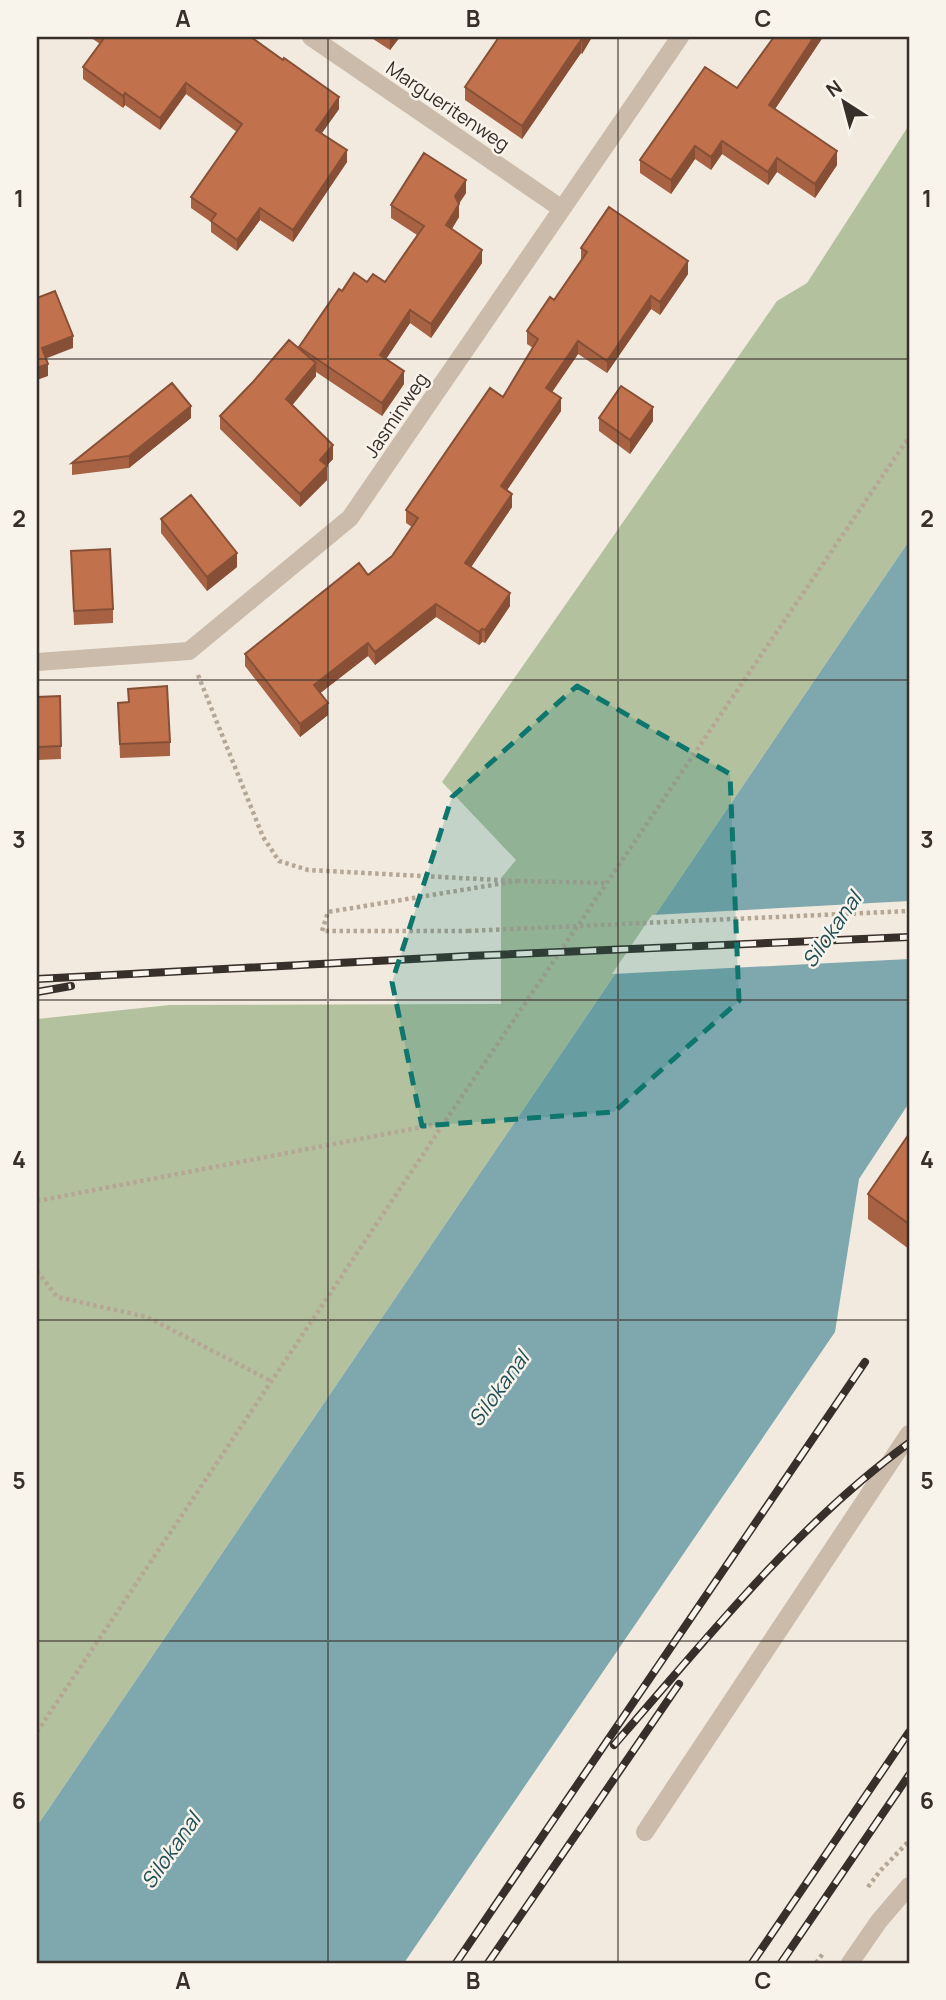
<svg xmlns="http://www.w3.org/2000/svg" width="946" height="2000" viewBox="0 0 946 2000" font-family="Manrope,sans-serif">
  <style>
    .green { fill: #b3c19f }
    .water { fill: #7fa8ae }
    .pier { fill: #f2eadf }
    .lines { fill: none; stroke-linecap: round; stroke-linejoin: round }
    .path { stroke: #b6a695; stroke-width: 4.5; stroke-dasharray: 3.5 3.5; stroke-linecap: butt }
    .minor { stroke: #cabbab; stroke-width: 18 }
    .rail-casing { stroke: #382f2a; stroke-width: 8 }
    .rail { stroke: #f9f4eb; stroke-width: 5; stroke-dasharray: 16; stroke-linecap: butt }
    .path-bridge { stroke: #b6a695; stroke-width: 4.5; stroke-dasharray: 3.5 3.5; stroke-linecap: butt }
    .wall { fill: #a66242 }
    .shaded-wall { fill: #875036 }
    .building { fill: #c1724d; stroke: #875036; stroke-width: 2 }
    .marked { fill: #0f766e; fill-opacity: 0.2; stroke: #0f766e; stroke-width: 5; stroke-dasharray: 14 9; stroke-linejoin: round }
    .grid { fill: none; stroke: #382f2a; stroke-width: 2; stroke-opacity: 0.55 }
    .labels { text-anchor: middle; stroke-width: 5; stroke-linejoin: round; paint-order: stroke }
    .street-label { font-size: 19px; fill: #382f2a; stroke: #f9f4eb }
    .water-label { font-size: 21px; font-style: italic; fill: #215058; stroke: #f9f4eb }
    .neatline { fill: none; stroke: #382f2a; stroke-width: 2.5 }
    .grid-label { font-size: 23px; text-anchor: middle; font-weight: bold; fill: #382f2a }
  </style>
  <rect width="100%" height="100%" fill="#f2eadf"/>
  <path class="green" d="M909,125v416l-872,1285v-807l133,-14 331,-1v-126l15,-18 -74,-78 335,-481 30,-18z"/>
  <path class="water" d="M909,541v562l-50,76 -24,153 -431,631h-367v-137z"/>
  <path class="pier" d="M909,901v58l-297,15 40,-59z"/>
  <g class="lines">
    <path class="path" d="M198,675l65,162 16,24 29,9 209,11 -189,31 -6,19h146
      M517,881l89,2
      M37,1201l406,-78
      M37,1271l20,26 90,20 124,64
      M37,1732l407,-609 465,-686
      M868,1887l12,-16 29,-30
      M816,1963l8,-11"/>
    <path class="minor" d="M311,37l251,172
      M37,662l152,-11 161,-133 330,-481
      M645,1832l264,-398
      M850,1963l29,-42 30,-35"/>
    <defs>
      <path id="rail" d="M37,979l432,-23 440,-19
        M37,992l34,-6
        M614,1745c92,-105 181,-219 295,-302
        M456,1963l409,-601
        M488,1963l191,-279
        M752,1963l157,-231
        M781,1963l128,-188"/>
    </defs>
    <use href="#rail" class="rail-casing"/>
    <use href="#rail" class="rail"/>
    <path class="path-bridge" d="M468,931l441,-20"/>
  </g>
  <path class="wall" d="M90,37h161l88,72 -17,24 25,29 -54,80 -33,-22 -23,31 -26,-19v-10l-20,-14v-11l46,-65 -51,-38 -26,36 -35,-25 -2,3 -40,-29v-12l17,-23z
    M370,37h30l-10,13z
    M499,37h93l-10,17 -1,-1 -59,86 -57,-39v-13z
    M774,37h49l-48,72 62,56 -22,33 -38,-26 -9,13 -46,-31 -11,16 -16,-11 -24,35 -31,-21v-13l97,-72z
    M466,193l-7,11v13l-7,12 30,34 -51,75 -21,-15 -24,36 18,25 -22,32 -66,-44v4l-24,29 41,54 -7,7 1,14 -27,27 -80,-78v-13l79,-67v-2l43,-56 25,-9h18l32,-47 -26,-17v-13z
    M581,248l107,26 -28,41 -9,-6 -44,64 -29,-19 -26,38 9,19 -54,79 5,17 -41,60 39,39 -25,37 -3,-1 -3,3 -43,-28 -61,48 -7,-9 -48,37 8,22 -28,22 -55,-71v-12l123,-79 24,-19 20,-29 -6,-4v-13l97,-113 30,-49 -6,-4v-13l27,-31 27,-39z
    M191,418l-62,50 -57,7v-12z
    M599,418l54,3 -23,33 -31,-23z
    M161,519l76,48 -30,24 -46,-58z
    M71,551l42,58v14l-39,2z
    M60,696l1,63 -24,1v-63z
    M118,703l52,39v14l-50,2z
    M909,1134v115l-41,-30v-25z"/>
  <path class="shaded-wall" d="M390,37h10l-10,13z
    M584,37h8l-10,17v-13z
    M814,37h9l-54,81v-13z
    M581,40v13l-59,86v-13z
    M186,83v11l-26,36v-12z
    M125,93v12l-2,3v-12z
    M339,97v12l-23,32v-11z
    M722,141v13l-11,16v-13z
    M695,146v13l-24,35v-14z
    M347,150v12l-54,80v-12z
    M837,151v14l-22,33v-14z
    M777,158v14l-9,13v-13z
    M466,180v13l-11,16v-13z
    M459,204v13l-13,21v-13z
    M260,208v12l-23,31v-11z
    M482,250v13l-51,75v-14z
    M688,261v13l-28,41v-13z
    M651,296v13l-44,64v-12z
    M410,310v13l-30,45v-13z
    M73,336v12l-31,12v-12z
    M578,341v13l-32,47v-13z
    M316,363v13l-30,37v-14z
    M48,364v12l-11,4v-12z
    M404,371v13l-22,32v-13z
    M561,398v13l-60,88v-13z
    M191,406v12l-62,50v-12z
    M653,407v14l-23,33v-14z
    M333,445v14l-13,14v-13z
    M327,466v14l-27,27v-13z
    M512,494v13l-47,69v-13z
    M237,553v14l-30,24v-14z
    M510,593v13l-25,37v-13z
    M436,604v13l-61,48v-13z
    M482,629v13l-3,3v-13z
    M368,643v13l-54,42v-13z
    M328,703v12l-28,22v-13z"/>
  <path class="building" d="M105,37h146l32,23 1,-2 55,39 -23,33 31,20 -54,80 -33,-22 -23,32 -26,-19 5,-7 -25,-17 51,-73 -56,-41 -26,35 -35,-25 -2,3 -40,-29z
    M499,37h85l-2,4 -1,-1 -59,86 -57,-39z
    M774,37h40l-45,68 68,46 -22,33 -38,-26 -9,14 -46,-31 -11,16 -16,-11 -24,34 -31,-20 65,-93 32,21z
    M424,153l42,27 -11,16 4,8 -13,21 36,25 -51,74 -21,-14 -30,45 24,16 -22,32 -83,-56 40,-58 3,2 12,-18 13,9 6,-8 12,8 39,-56 -33,-21z
    M609,207l79,54 -28,41 -9,-6 -44,65 -29,-20 -32,47 15,10 -60,88 11,8 -47,69 45,30 -25,37 -3,-1 -3,3 -43,-28 -61,48 -7,-9 -54,42 14,18 -28,21 -55,-70 114,-91 9,12 24,-19 26,-38 -12,-8 84,-122 13,9 35,-58 -11,-8 23,-34 4,3 33,-48 -6,-4z
    M55,291l18,45 -31,12 6,16 -11,4v-70z
    M289,340l27,23 -30,36 47,46 -13,15 7,6 -27,28 -80,-78 33,-34z
    M172,383l19,23 -62,50 -57,7z
    M621,386l32,21 -23,33 -31,-22z
    M191,495l46,58 -30,24 -46,-58z
    M110,549l3,60 -39,2 -3,-60z
    M167,686l3,56 -50,2 -2,-41 11,-1 -1,-13z
    M60,696l1,50 -24,1v-50z
    M909,1134v90l-41,-30z"/>
  <path class="marked" d="M577,686l153,88 9,227 -125,111 -192,14 -30,-144 60,-185z"/>
  <path class="grid" d="M328,37v1926M618,37v1926M37,359h872M37,680h872M37,1000h872M37,1320h872M37,1641h872"/>
  <g class="labels">
    <g class="street-label">
      <text transform="translate(448 106) rotate(34)" y="7">Margueritenweg</text>
      <text transform="translate(396 415) rotate(-56)" y="7">Jasminweg</text>
    </g>
    <g class="water-label">
      <text transform="translate(832 930) rotate(-55)" y="7">Silokanal</text>
      <text transform="translate(499 1389) rotate(-54)" y="7">Silokanal</text>
      <text transform="translate(171 1851) rotate(-55)" y="7">Silokanal</text>
    </g>
  </g>
  <rect width="946" height="2000" fill="none" stroke="#f9f4eb" stroke-width="77"/>
  <g transform="translate(844 102) rotate(324)" stroke="#f9f4eb" stroke-width="5" paint-order="stroke">
  <path d="M0-5L12 26L0 18L-12 26Z" fill="#382f2a"/>
  <text y="-10" font-size="19" font-weight="bold" text-anchor="middle" fill="#382f2a">N</text>
  </g>
  <rect x="38" y="38" width="870" height="1924" class="neatline"/>
  <g class="grid-label">
    <text x="183" y="27">A</text>
    <text x="473" y="27">B</text>
    <text x="763" y="27">C</text>
    <text x="19" y="207">1</text>
    <text x="927" y="207">1</text>
    <text x="19" y="527">2</text>
    <text x="927" y="527">2</text>
    <text x="19" y="848">3</text>
    <text x="927" y="848">3</text>
    <text x="19" y="1168">4</text>
    <text x="927" y="1168">4</text>
    <text x="19" y="1489">5</text>
    <text x="927" y="1489">5</text>
    <text x="19" y="1809">6</text>
    <text x="927" y="1809">6</text>
    <text x="183" y="1989">A</text>
    <text x="473" y="1989">B</text>
    <text x="763" y="1989">C</text>
  </g>
</svg>
